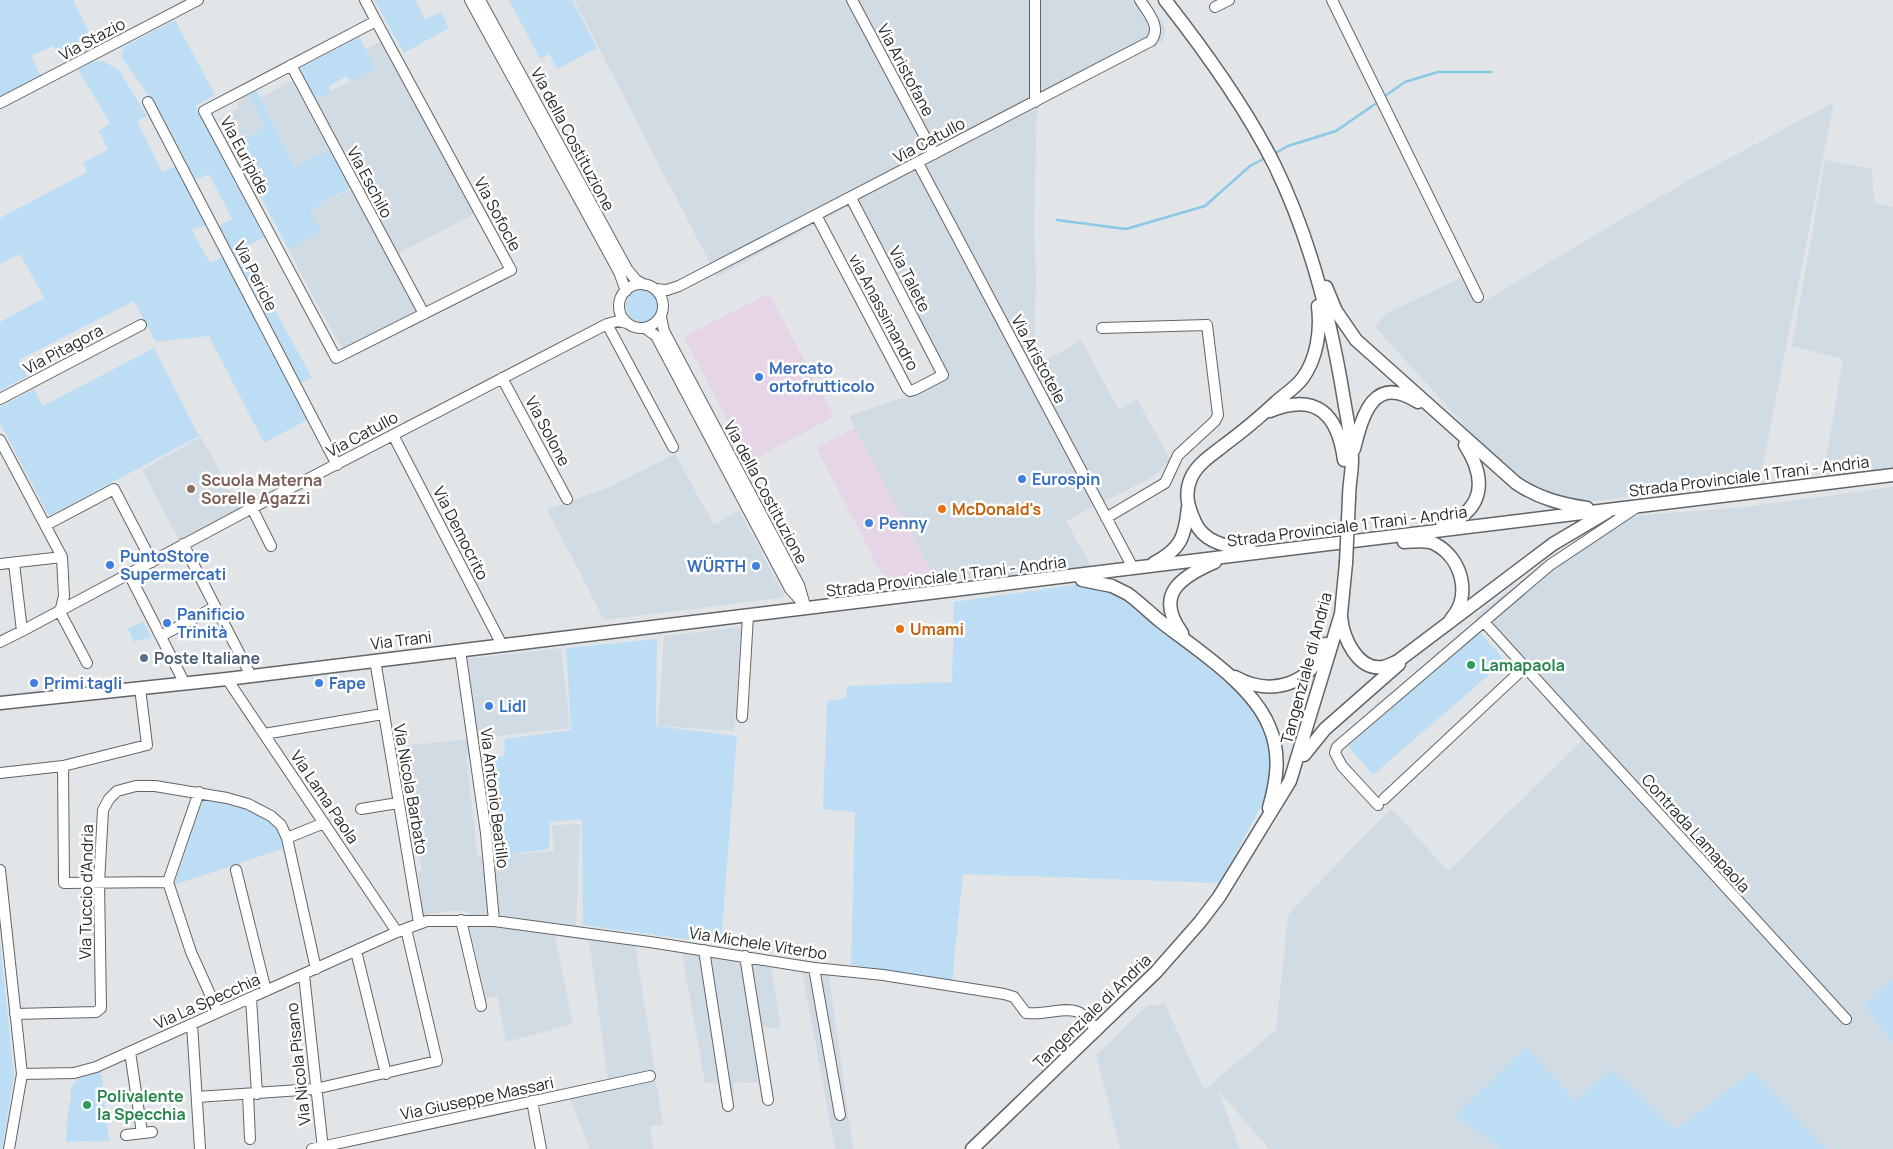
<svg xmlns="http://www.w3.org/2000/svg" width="1893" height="1149" viewBox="0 0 1893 1149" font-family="Manrope,sans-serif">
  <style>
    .commercial { fill: #e5d5e7 }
    .built { fill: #d1dbe3 }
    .green { fill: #bdddf5 }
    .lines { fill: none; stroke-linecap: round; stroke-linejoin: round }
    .stream { stroke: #8ac9e6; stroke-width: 2.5 }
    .minor-casing { stroke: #626568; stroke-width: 12 }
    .major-casing { stroke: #626568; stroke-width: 15 }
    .minor { stroke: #fff; stroke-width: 10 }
    .major { stroke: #fff; stroke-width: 12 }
    .major-bridge-casing { stroke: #626568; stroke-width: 15; stroke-linecap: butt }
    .major-bridge { stroke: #fff; stroke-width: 12 }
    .shop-dot { fill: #3f7fe0; stroke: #fff; stroke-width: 2 }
    .education-dot { fill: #8d6e63; stroke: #fff; stroke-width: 2 }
    .food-dot { fill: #e8710a; stroke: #fff; stroke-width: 2 }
    .service-dot { fill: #5c6f8a; stroke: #fff; stroke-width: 2 }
    .leisure-dot { fill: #2e9e5b; stroke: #fff; stroke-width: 2 }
    .labels { text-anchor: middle; stroke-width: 5; stroke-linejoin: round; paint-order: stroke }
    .street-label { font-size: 16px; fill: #272829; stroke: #fff }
    .shop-label { font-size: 16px; font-weight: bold; fill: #366cbe; stroke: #fff; text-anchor: start }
    .education-label { font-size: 16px; font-weight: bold; fill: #785e54; stroke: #fff; text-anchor: start }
    .food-label { font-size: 16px; font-weight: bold; fill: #c56008; stroke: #fff; text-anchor: start }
    .service-label { font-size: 16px; font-weight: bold; fill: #4e5e75; stroke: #fff; text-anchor: start }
    .leisure-label { font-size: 16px; font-weight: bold; fill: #27864d; stroke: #fff; text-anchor: start }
  </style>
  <rect width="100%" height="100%" fill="#e2e5e8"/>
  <path class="commercial" d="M769,293l65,124 -85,45 -65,-125z
    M855,428l27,50 54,103 -47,7 -73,-140z"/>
  <path class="built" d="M574,0h575l17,29 -3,12 -126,64 -3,119 2,54 -2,77 6,9 41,-24 38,70 18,-11 33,61 -18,17 -86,44 26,47 -156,13 -87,-165 65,-22 33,-17 -90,-175 -140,75z
    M381,41l93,173 -73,38 -9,15 30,55 -73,37 -29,-49 -31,-60 32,-19 -13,-21 55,-27 -48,-84 61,-31 -10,-19z
    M292,81l37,69 -33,17 -36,-69z
    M248,94l17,33 -32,18 -13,-26 19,-11 -2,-6z
    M1834,102l-74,378 -175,22 -26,-4 -35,-15 -36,-32 -113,-124 11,-13 78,-38 13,29 210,-124z
    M1825,160l47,9 2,34 19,4v260l-70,10 20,-118 -51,-13z
    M201,437l39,71 -61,31 -37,-69z
    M675,454l39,71 25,-15 46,87 -181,23 -57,-111 58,-20z
    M1893,487v492l-29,26 29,38v106h-67l-73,-78 -77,59 -64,-61 -36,33 -120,14 45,33h-232l-51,-59 22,59h-120l-24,-94 51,-49 18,-2 39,86 72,-60 12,-115 103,-107 57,63 134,-130 -107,-125 131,-98 140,-11z
    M741,627l-7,104 -76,-5 6,-90z
    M561,648l9,80 -93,10 -11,-79z
    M469,739l2,16 -5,1 12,101 76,-6 -2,-26 28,-1 -4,102 59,18 20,127 -47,8 -19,-138 -34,-5 18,88 -67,18 -9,-46 -11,3 -16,-71 -1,-16 -13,-2 -33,5 -5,-43 4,-2 -14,-74h-6l-8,-49z
    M682,953l89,11 10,65 -21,-3 13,75 -8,3 -5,-22 -26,1 -1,25 -10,2 -4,-27h-14z
    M802,970l27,5 24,174h-18z
    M656,1081l7,44 -13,1 3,23h-63l-21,-52z"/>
  <path class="green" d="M0,0h73l24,48 -28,16 -6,-9 -4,1 -6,-10 -22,10 10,21 -41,22z
    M374,0h41l10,19 16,-7 8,16 -45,25z
    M509,0h63l25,48 -40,21 -8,-15 -9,5z
    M175,20l40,75 -20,11 69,131 -22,12 70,129 -11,5 -82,-157 13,-7 -23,-45 -13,6 -37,-70 -38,-53 4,-11z
    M359,37l17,31 -25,14 -4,-6 -18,10 2,6 -16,7 -16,-30z
    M103,61l16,9 28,46 -10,5 25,51 15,-6 30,59 -15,5 18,33 14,-7 42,77 41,87 -43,23 -55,-107 -53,6 -22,-41 -115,59 8,16 -27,15v-69l44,-24 -24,-44 -20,10v-46l87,-46 -4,-9 25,-14 -9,-18 11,-8 -32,-53 12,-7z
    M256,90l39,77 34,-17 21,38 -41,22 12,21 -32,19 -56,-105 32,-18 -17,-33z
    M626 306a16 16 0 1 1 32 0a16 16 0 1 1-32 0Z
    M154,348l45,88 -150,80 -49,-93v-16l34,-18 9,17z
    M1080,584l41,11 127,106 21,36 6,31 -8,27 -47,88 -257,-9 -11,108 -101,-17 4,-153 -32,-3 4,-108 19,-3 1,-12 105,-4 2,-80z
    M143,621l8,16 -17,5 -6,-13z
    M1480,632l25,29 -132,114 -25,-29z
    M657,639l-1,87 81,10 -16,208 -138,-19 -1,-106 -32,3 -1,27 -37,5 1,12h-17l-10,-106 18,-4 1,-17 66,-9 -5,-82z
    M203,800c35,7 70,9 82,48l-111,37z
    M0,941l14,134 -12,74h-2z
    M1893,979v64l-29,-38z
    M1526,1047l49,54 37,-32 64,61 77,-59 73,78h-325l-46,-33z
    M101,1070l8,71 -43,1 2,-33 3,-8v-14l8,-10z"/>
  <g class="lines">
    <path class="stream" d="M1382,98l23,-16 33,-10h53
      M1272,155l16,-9 48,-15 42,-29
      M1057,220l69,9 79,-23 45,-40 15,-8"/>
    <defs>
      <path id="minor" d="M365,0l11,21 135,249 -175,88 -132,-247 172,-90
        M470,0l149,272 7,19
        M480,0l147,269 9,11 9,5
        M852,0l82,154
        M1332,0l146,297
        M1215,7l14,-7
        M291,65l133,249
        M148,102l189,363
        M1035,102v-102
        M0,103l198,-103
        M918,163l215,405
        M816,215l91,173 3,3 4,-1 29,-15 -92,-177
        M619 306a22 22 0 1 1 44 0a22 22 0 1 1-44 0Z
        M655,289l12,1 12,-4 472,-245c11,-14 -3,-28 -11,-41
        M661,317l3,14 135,254 7,24
        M607,324l66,123
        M645,328l11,8 134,253 11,12
        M1102,328l105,-3 11,90 -3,6 -37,34 -13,28 -59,35
        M502,378l65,121
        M0,399l141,-74
        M393,435l109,210
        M0,440l62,117 2,39 -4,16 27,51
        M252,508l19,38
        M46,525l68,-36 38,73
        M183,544l68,132
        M0,564l62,-7
        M129,574l56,110
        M1484,622l362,397
        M22,631l230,-123 355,-184 11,-3 9,2
        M161,636l54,-29
        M0,642l22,-11 -8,-68
        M460,650l26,183 8,88
        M375,660l44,263
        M227,679l170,253
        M742,717l6,-101
        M264,734l119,-20
        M63,766l1,117 104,-1
        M0,773l63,-7 84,-21 -7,-57
        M199,792l-31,90 23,70 27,60
        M1384,799l141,-132
        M1378,805l-36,-39 -7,-13 2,-6 213,-182 87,-58
        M361,809l37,-6
        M287,838l37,-15
        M0,870l22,204 -13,75
        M236,870l30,121
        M461,920l20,86
        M704,950l24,156
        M356,951l30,123
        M745,956l23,144
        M814,968l26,147
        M304,975l19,174
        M251,998l6,96
        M15,1014l81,-2 5,-4 -2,-125 4,-73 6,-11 8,-8 19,-5h19l72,12 21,6 23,12 10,9 6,13 29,131
        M192,1024l8,125
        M130,1052l12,81
        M22,1074l52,-1 22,-6 301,-135 30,-11h67l156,21 164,26 69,7 121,19 10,3 12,16c32,3 51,-17 70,18
        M248,1094l2,45
        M197,1097l118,-8 122,-28 -31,-132
        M532,1101l9,48
        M126,1135l26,-3
        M312,1149l338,-73"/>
      <path id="major" d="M1165,0c40,51 80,106 109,164 36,73 57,156 70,236 3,19 8,40 8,60 0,12 -3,25 -3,38
        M1326,287l10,24 20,29 160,143c22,15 45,21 71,25
        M1270,411c46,-19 68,3 74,49
        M1354,449c9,-36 20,-75 64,-47
        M1442,526c43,-15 45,-47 23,-81
        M1404,542c9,0 23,-3 31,2 27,14 37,52 16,75
        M1250,549c-21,-1 -46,-6 -55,-27 -7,-15 -11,-28 -4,-44 6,-14 21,-23 32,-32 19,-14 36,-28 53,-44 9,-8 19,-14 26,-23 15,-20 19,-48 16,-73
        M1154,563c27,-14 31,-26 34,-56
        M1082,580l30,6 16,8c11,8 21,18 32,27 34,27 92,63 109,105 12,27 8,54 0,82
        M1341,617c2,20 16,54 42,50 5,-1 10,-4 15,-6l155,-117 54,-32
        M1182,633c-28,-38 -2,-56 33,-71
        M1235,677c36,20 77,8 90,-33
        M0,703l227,-24 1666,-204
        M1304,755l21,-26 74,-65
        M972,1149l184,-177 44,-50 19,-25 71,-116 51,-167 5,-51"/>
    </defs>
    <use href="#minor" class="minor-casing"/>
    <use href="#major" class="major-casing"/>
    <use href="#minor" class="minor"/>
    <use href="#major" class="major"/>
    <defs>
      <path id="major-bridge" d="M1346,563l3,-65"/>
    </defs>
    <use href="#major-bridge" class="major-bridge-casing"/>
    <use href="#major-bridge" class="major-bridge"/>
  </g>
  <g class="shop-dot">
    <circle cx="759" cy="377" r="5"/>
    <circle cx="1022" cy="479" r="5"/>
    <circle cx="869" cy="523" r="5"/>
    <circle cx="110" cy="565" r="5"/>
    <circle cx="756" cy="566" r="5"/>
    <circle cx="167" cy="623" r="5"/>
    <circle cx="34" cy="683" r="5"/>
    <circle cx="319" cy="683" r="5"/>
    <circle cx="489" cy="706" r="5"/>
  </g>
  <circle class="education-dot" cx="191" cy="489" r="5"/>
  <g class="food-dot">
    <circle cx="942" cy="509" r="5"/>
    <circle cx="900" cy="629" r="5"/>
  </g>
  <circle class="service-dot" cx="144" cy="658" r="5"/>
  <g class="leisure-dot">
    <circle cx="1471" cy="665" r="5"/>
    <circle cx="87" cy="1105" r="5"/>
  </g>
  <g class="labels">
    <g class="street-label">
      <text transform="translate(92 39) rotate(-28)" y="6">Via Stazio</text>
      <text transform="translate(906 70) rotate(62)" y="6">Via Aristofane</text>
      <text transform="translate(573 139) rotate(62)" y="6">Via della Costituzione</text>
      <text transform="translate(929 140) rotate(-28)" y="6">Via Catullo</text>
      <text transform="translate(245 155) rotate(62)" y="6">Via Euripide</text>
      <text transform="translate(370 182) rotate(62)" y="6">Via Eschilo</text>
      <text transform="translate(498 214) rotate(62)" y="6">Via Sofocle</text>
      <text transform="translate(256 276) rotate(63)" y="6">Via Pericle</text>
      <text transform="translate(910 279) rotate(63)" y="6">Via Talete</text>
      <text transform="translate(884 312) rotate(62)" y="6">via Anassimandro</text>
      <text transform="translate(63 349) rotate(-28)" y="6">Via Pitagora</text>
      <text transform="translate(1039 359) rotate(62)" y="6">Via Aristotele</text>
      <text transform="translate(548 431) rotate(62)" y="6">Via Solone</text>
      <text transform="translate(362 434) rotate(-28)" y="6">Via Catullo</text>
      <text transform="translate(1749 476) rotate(-7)" y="6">Strada Provinciale 1 Trani - Andria</text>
      <text transform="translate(766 492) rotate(62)" y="6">Via della Costituzione</text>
      <text transform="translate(1347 526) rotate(-7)" y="6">Strada Provinciale 1 Trani - Andria</text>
      <text transform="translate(461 533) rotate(63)" y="6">Via Democrito</text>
      <text transform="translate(946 576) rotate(-7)" y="6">Strada Provinciale 1 Trani - Andria</text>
      <text transform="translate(401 640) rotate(-7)" y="6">Via Trani</text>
      <text transform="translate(1306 668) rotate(-75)" y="6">Tangenziale di Andria</text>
      <text transform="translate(411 789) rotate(80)" y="6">Via Nicola Barbato</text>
      <text transform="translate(325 797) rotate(56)" y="6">Via Lama Paola</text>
      <text transform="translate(495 798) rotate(83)" y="6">Via Antonio Beatillo</text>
      <text transform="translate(1696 833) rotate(48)" y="6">Contrada Lamapaola</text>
      <text transform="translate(86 892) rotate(-89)" y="6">Via Tuccio d'Andria</text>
      <text transform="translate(758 943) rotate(9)" y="6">Via Michele Viterbo</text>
      <text transform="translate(207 1001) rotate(-24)" y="6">Via La Specchia</text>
      <text transform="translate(1092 1011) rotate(-44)" y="6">Tangenziale di Andria</text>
      <text transform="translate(298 1064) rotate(-96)" y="6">Via Nicola Pisano</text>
      <text transform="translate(477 1098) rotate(-12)" y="6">Via Giuseppe Massari</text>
    </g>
    <g class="shop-label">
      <text x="769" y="374">Mercato<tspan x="769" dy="18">ortofrutticolo</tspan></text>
      <text x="1032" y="485">Eurospin</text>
      <text x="879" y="529">Penny</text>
      <text x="120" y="562">PuntoStore<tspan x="120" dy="18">Supermercati</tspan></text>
      <text x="746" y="572" text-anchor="end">WÜRTH</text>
      <text x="177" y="620">Panificio<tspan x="177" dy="18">Trinità</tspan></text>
      <text x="44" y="689">Primi tagli</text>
      <text x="329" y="689">Fape</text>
      <text x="499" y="712">Lidl</text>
    </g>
    <g class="education-label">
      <text x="201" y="486">Scuola Materna<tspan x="201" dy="18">Sorelle Agazzi</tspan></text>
    </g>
    <g class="food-label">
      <text x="952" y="515">McDonald's</text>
      <text x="910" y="635">Umami</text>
    </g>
    <g class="service-label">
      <text x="154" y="664">Poste Italiane</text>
    </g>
    <g class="leisure-label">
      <text x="1481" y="671">Lamapaola</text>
      <text x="97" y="1102">Polivalente<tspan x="97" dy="18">la Specchia</tspan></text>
    </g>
  </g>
</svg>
